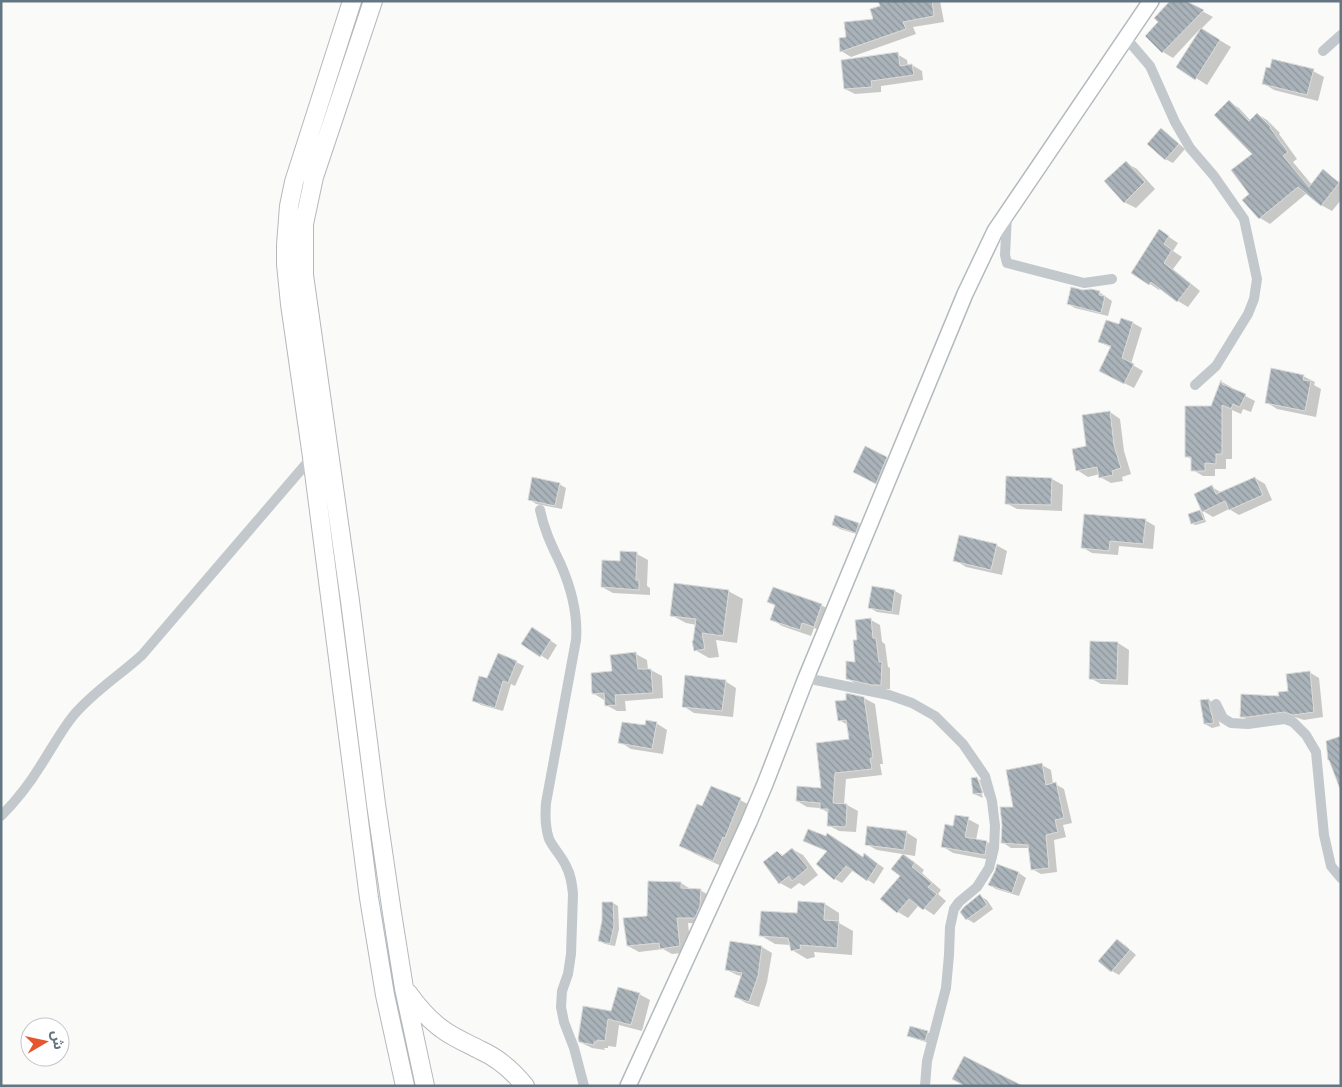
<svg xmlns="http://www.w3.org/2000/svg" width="1342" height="1087" viewBox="0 0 1342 1087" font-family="Quicksand,'Noto Sans Arabic',sans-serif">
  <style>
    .shadow { fill: #0003 }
    .building { fill: url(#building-back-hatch); stroke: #dcdcda }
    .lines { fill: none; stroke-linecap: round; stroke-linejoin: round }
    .secondary-casing { stroke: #b3babf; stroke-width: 18 }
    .trunk-casing { stroke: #b4b9bd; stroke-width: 20 }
    .minor { stroke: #c3c8cc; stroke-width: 10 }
    .secondary { stroke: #fff; stroke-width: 15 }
    .trunk { stroke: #fff; stroke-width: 18 }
  </style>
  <defs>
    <pattern id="building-back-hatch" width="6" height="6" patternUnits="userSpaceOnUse" patternTransform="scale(1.25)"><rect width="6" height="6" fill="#aab3b9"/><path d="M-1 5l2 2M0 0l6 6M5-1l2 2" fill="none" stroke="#8e969c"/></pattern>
  </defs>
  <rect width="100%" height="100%" fill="#fafaf8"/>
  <path class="shadow" d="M879,1h61l4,21 -31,5 3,7 -65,23 -10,-6 6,-13 28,-18 6,-13z
    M1184,1l29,16 -12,12 30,18 -24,38 -11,-7 4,-49 -27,29 -10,-6 -17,-16 14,-14z
    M897,54l10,6 1,6 4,-1 10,6 1,9 -42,6v6l-26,2 -10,-5z
    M1313,71l11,6 -6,24 -44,-11 -11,-7z
    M1229,102l10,6 12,13 6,-7 10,6 13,13 -1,1 18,25 -4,3 19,23 11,-14 18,12v17l-9,11 -11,-6 -14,-12 -37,31 -10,-6 -9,-24 3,-40z
    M1161,130l7,4 17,15 -12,14 -8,-4z
    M1126,163l11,6 18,20 -19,19 -12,-6z
    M1160,231l18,12 -5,8 9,6 -9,12 27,22 -12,16 -10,-6 -17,-13 -2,2 -27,-18z
    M1083,291l16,1 13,9 -4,15 -33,-8 -7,-4z
    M1121,319l12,4 9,5 -11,36 12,7 -9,17 -24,-12 2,-28 -12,-6 20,-17z
    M1303,376l12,6 -1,3 7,4 -5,28 -39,-8 -11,-7z
    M1222,382l9,5 1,2 23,12 -4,11 -8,-3 -2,5 -9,-4v49h-6v10h-11v7h-12l-10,-6v-10l-7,-4 26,-49z
    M1110,412l10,7 4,32 7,23 -9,3 1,4 -12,2 -11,-6v-3l-12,3 -11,-7z
    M866,448l32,17 -10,24 -22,-11z
    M1255,478l10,6 7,16 -33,15 -10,-6 -16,8 -10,-6 9,-24 10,6z
    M1052,479l11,6 -1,26 -45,-2 -11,-6z
    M559,484l7,4 -4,21 -26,-5 -7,-5z
    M1200,511l3,2 3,9 -10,3 -4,-1 -3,-9z
    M836,516l23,8 7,4 -3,8 -23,-7 -7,-4z
    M1145,520l10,6 -2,23 -34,-3 -1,9 -26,-2 -10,-6z
    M996,545l11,6 -5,24 -36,-8 -11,-7z
    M637,554l11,6 -1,26 3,2v7l-37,-2 -11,-6 19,-25z
    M728,591l15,8 -6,44 -21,-3 3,17 -10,1 -14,-8 2,-25 -11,-2 -15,-8z
    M895,591l7,4 -3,20 -22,-3 -7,-4z
    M769,602l52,3 11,6 -7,21 -11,-4 -3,8 -29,-10 -11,-7 5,-14z
    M871,620l9,5 2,17 3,2 3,23 2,1v21h-7l-27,-5 -9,-6 9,-15 2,-22z
    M539,633l18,12 -9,15 -26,-17z
    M1118,643l11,7 -1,35 -27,-1 -11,-6z
    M636,654l11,6 1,10h3l11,6 1,22 -38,3 1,10h-9l-11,-6v-6l-2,1 -11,-7 20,-21z
    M516,662l8,4 -9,20 -4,-2 -8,27 -22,-6 -7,-4 14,-21z
    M1309,672l10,6 4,39 -19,3 -9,-3 -37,5h-7l-10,-6 48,-24z
    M725,681l11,7 -3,29 -39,-4 -11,-7z
    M864,698l11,6 8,60h-3l2,11 -36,4 -2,26h3l11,6 -2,21 -17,-1 -11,-6 1,-12 -9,-5 -13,-1 -10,-6 26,-12 27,-49 -2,-15 -9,-5z
    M1209,700l7,4v5l4,17 -8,2 -7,-4 -4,-23z
    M656,723l11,7 -4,24 -32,-5 -11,-7 27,-15z
    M1042,765l9,5 2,14h2l9,5 8,34 -9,2 3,12 -12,3 3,32 -16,2 -9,-5 -2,-21h-19l-9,-6 13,-34z
    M977,778l1,1v4l5,15 -9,-4z
    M979,779l5,3 5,15h-4z
    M740,800l15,8 -27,61 -33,-15 -14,-8 22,-39z
    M968,819l11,6 -3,15 11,2 11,7 -2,12 -43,-8 -11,-7 12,-19z
    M906,832l11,7 -2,17 -38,-6 -11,-6z
    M805,841l59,17 7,1 13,9 -10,16 -21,-14 -11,13 -7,-4 -17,-15 11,-12z
    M792,849l11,6 15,20 -14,11 -5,-3 -8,6 -11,-6 -2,-31 6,4z
    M903,855l10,6 11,9 -2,3 19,17 -3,4 8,7 -12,14 -15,-10 -11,13 -10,-6z
    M998,866l21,7 7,5 -7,18 -23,-7 -7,-4z
    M681,883l11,7h8l12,7 -6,27 -18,-1 3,29 -19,2 -9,-5 -24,3 -11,-6 20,-29z
    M980,896l7,4 6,9 -19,14 -7,-4z
    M613,903l5,3 1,23 -4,17 -10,-2 -6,-3z
    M825,904l14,9v10l14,8 -1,24 -38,-3 1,5 -8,2 -15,-9 -1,-5 -16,-1 -15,-9 38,-20z
    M1117,941l8,4 11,10 -17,20 -7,-4 -12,-10z
    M731,942l31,5 10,6 -5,29 -8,25 -13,-4 -10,-6 6,-21 -5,-1 -10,-5z
    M639,994l11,6 -8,31 -23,-6 -3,22 -8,-1v2h-4l1,2 -13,-2 -12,-6 32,-30z
    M927,1032l7,4 -2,8 -16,-5 -8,-4z"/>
  <path class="building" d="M878,1h54l2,15 -31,6 3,7 -66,23 -1,-14 7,-1 -2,-15 29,-3 -3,-10 10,-3z
    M1170,1h16l18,9 -42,43 -17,-17 13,-14 -4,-4z
    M1201,28l19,12 -25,40 -19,-13z
    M898,52l2,14 12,-2 2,11 -43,6 1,6 -28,2 -3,-29z
    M1272,59l42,10 -7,26 -45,-11 4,-17 4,1z
    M1229,100l20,21 8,-8 14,14 -1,1 18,24 -5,4 26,31 14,-18 16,14 -18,23 -23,-19 -39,32 -17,-19 7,-6 -18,-24 21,-16 -38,-39z
    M1161,128l18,16 -14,16 -18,-16z
    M1126,161l19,21 -21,21 -20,-22z
    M1159,229l10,7 -5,8 8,6 -8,13 27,21 -14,18 -26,-20 -2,3 -18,-12z
    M1071,287l12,3 8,-1 9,2 -1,4 6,1 -4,17 -34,-9z
    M1121,318l12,4 -11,36 12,6 -10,20 -25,-13 12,-25 -13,-4 8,-22 13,4z
    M1271,368l33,7 -1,5 8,1 -6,30 -40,-8z
    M1221,380l1,4 24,10 -6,13 -7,-3 -2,5 -9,-4v49h-6v10l-11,-1v8h-14v-14h-6v-51h26z
    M1110,411l4,34 7,23 -9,3 1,4 -14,3 -2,-11 -21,4 -4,-22 14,-3 -4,-31z
    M865,446l22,11 -11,27 -23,-12z
    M1006,476l46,2 -1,27 -46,-1z
    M532,477l28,6 -5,23 -27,-6z
    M1255,477l8,18 -34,15 -4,-9 -23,11 -8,-18 18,-9 4,9z
    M1200,510l4,10 -13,4 -3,-10z
    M1084,514l62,5 -3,25 -33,-3 -1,10 -28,-3z
    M835,515l24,8 -3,10 -24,-8z
    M959,535l38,9 -6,26 -38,-9z
    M620,551l17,1 -1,28h3v10l-38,-3 1,-27 18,1z
    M674,583l55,7 -6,46 -21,-3 3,16 -11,2 -2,-10h1l3,-22 -26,-3z
    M872,586l23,4 -3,22 -24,-4z
    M773,587l49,17 -8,23 -12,-4 -2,7 -30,-10 5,-15 -8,-3z
    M871,618l2,20h3l3,24h3l-1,23h-9l-26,-6v-18l9,1 -2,-22h4l-2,-20z
    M532,627l19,13 -11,17 -19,-13z
    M1090,641l28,1 -1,38 -28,-1z
    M636,652l2,17h13l2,24 -38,2 1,10 -11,1 -1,-13 -12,1 -1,-21 21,-2 -2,-16z
    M498,653l19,8 -9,22 -5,-2 -8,27 -23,-7 7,-25 8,2z
    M1310,671l4,41 -21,3 -9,-3 -36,5h-8l1,-23 38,2 -1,-4 10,-1 -2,-17z
    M685,675l41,5 -4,31 -40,-4z
    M846,693l18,4 9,61h-3l2,11 -37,4 -2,30 14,1 -1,23 -19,-1 1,-17h-8v-6l-24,-2 1,-15 24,2 -5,-45 33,-4 -3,-19 -8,1 -3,-20 11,-1z
    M1209,699v5l5,19 -10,1 -4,-24z
    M646,720l11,2 -5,27 -34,-6 4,-21 23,3z
    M1341,736v52l-1,1 -11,-29h-1l-2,-19z
    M1042,763l4,22 10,-3 8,36 -9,2 3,12 -12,3 3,33 -18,2 -3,-25 -27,-2 1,-18 -2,-18h13l-7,-37z
    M977,777l6,16 -10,1 -2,-16z
    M711,786l30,12 -16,40 -2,-1 -10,24 -34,-15 18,-42 5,2z
    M955,815l14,2 -4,20 22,4 -2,14 -44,-8 4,-23 8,2z
    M867,826l40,5 -3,19 -39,-5z
    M808,829l18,7 1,-3 36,24 1,-4 14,11 -11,17 -21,-15 -12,14 -18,-16 11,-13 -24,-10z
    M792,848l16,20 -16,13 -3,-5 -10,8 -16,-22 14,-11 5,5z
    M903,854l12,9 -3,4 20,16 -4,4 9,7 -14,16 -14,-11 -12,14 -17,-14 20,-23 -9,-7z
    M997,864l22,8 -7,21 -24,-8 7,-14z
    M648,881l33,1v6l20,1 -1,17 -5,12h-18l3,28 -20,3 -1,-6 -32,3 -4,-28 24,-2z
    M980,894l7,11 -21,15 -6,-8 4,-5z
    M798,901l27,2 -1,17 15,1 -2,27 -37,-3 1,4 -10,2 -3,-13 -29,-2 2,-25 36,2z
    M602,902h11l1,23 -4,19 -12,-3 4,-21z
    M1117,939l13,11 -19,22 -13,-11z
    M730,941l32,5 -4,30 -9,26 -15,-5 8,-24 -17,-3z
    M618,987l22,6 -9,32 -23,-6 -3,22 -8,-1v2h-3v3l-15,-3 -1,-3 5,-33 28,5z
    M910,1026l18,5 -3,10 -18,-5z
    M964,1056l59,30h-58l-13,-7z"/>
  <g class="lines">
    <defs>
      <path id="secondary" d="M628,1086l121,-264 16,-38 41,-106 159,-384 30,-63 156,-230"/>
      <path id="trunk" d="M352,1l-58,181 -5,24 -3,39v19l4,40 22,153 57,441 16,97 20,91
        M373,1l-59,176 -10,47v51l46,326 26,203 16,109 12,75 21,98
        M408,993c10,14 20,26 34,36 12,9 25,14 38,21 18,8 33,21 45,36"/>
    </defs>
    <use href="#secondary" class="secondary-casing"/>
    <use href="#trunk" class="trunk-casing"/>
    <path class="minor" d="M1126,38l24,28 25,56 15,26 24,28 30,43 13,60 -3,20 -6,15 -32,52 -21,19
      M1323,51l18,-16
      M1007,215l-2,40 2,8 77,20 28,-4
      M540,510c4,20 12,36 21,55 10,23 17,49 15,75l-30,163c-1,12 -1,24 3,36 5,10 13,18 17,27 5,9 6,18 7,28l-2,60 -3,20 -6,17 -1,16 3,15 10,26 10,38
      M806,678l83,17 23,8 23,13 28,28 22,32 7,25 3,25 -1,22 -5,20 -12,19 -18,15 -5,7 -4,18 -1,28 -3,33 -19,73 -2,25
      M1216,704l7,14 8,5 17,1 37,-5 8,3 13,13 10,17 8,83 7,31 10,12
      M1,816c15,-15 29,-33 40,-51 11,-17 20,-34 32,-49 20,-24 46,-40 69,-61l170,-198"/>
    <use href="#secondary" class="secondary"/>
    <use href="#trunk" class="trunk"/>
  </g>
  <rect width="1342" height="1087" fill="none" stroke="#657683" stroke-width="5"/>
  <g transform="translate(45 1042) rotate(81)"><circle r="24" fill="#ffffff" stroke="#c1c8cd"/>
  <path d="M0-4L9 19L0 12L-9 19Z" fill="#e4572e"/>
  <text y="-8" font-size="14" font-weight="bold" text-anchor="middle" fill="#657683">ش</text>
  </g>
</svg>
